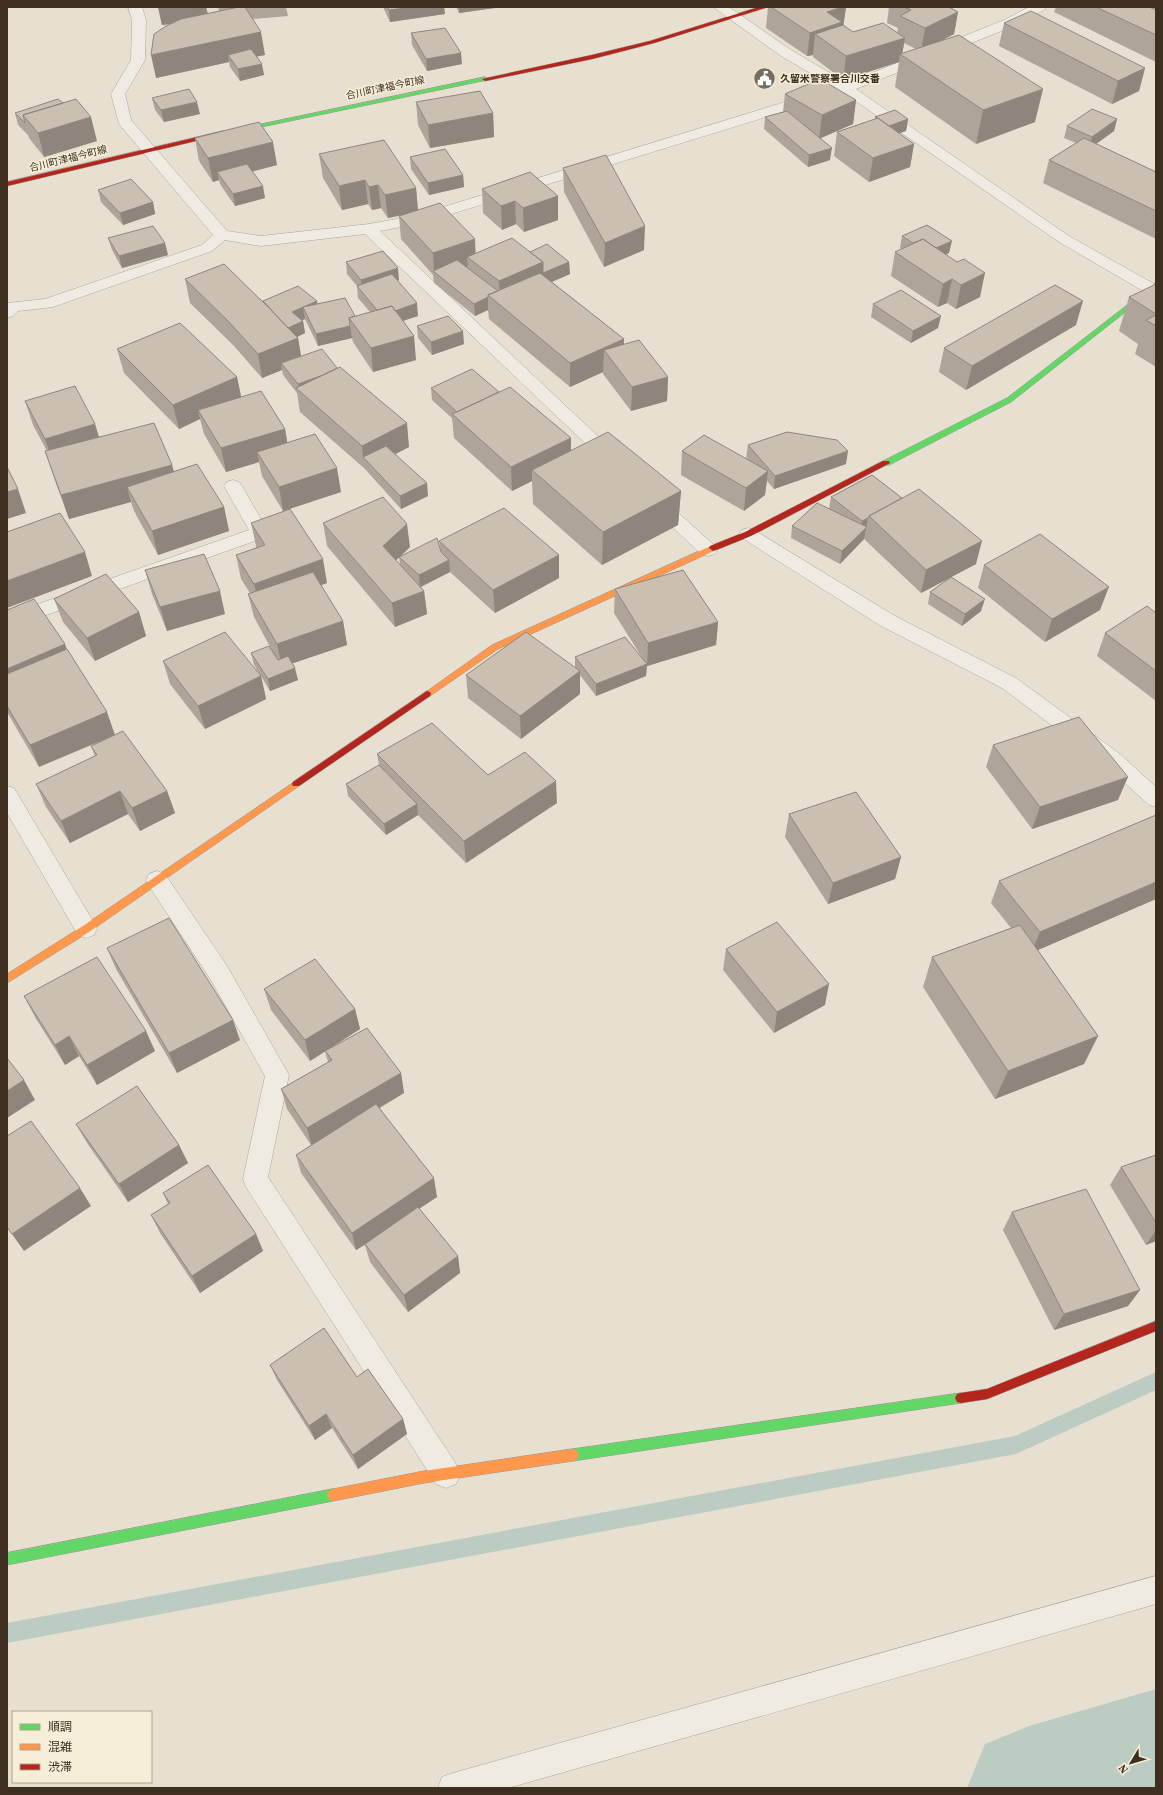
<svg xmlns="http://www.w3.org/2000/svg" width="1163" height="1795" viewBox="0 0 1163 1795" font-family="'Source Serif 4','Noto Sans JP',serif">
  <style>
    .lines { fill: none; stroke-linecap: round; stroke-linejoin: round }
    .stream { fill: #bcccc2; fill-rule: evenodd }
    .river { fill: #bcccc2; fill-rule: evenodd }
    .street-casing { stroke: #ada599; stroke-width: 1 }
    .fast-casing { stroke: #9c958a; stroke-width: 1 }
    .slow-casing { stroke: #9c958a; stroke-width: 1 }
    .jam-casing { stroke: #9c958a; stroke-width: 1 }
    .street { fill: #efebe3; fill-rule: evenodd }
    .fast { fill: #63d668; fill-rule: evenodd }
    .slow { fill: #ff974d; fill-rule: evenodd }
    .jam { fill: #b3261e; fill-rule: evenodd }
    .wall { fill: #afa499; fill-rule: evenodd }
    .shaded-wall { fill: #8e867d }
    .building { fill: #cbbfb2; stroke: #8e867d }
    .labels { text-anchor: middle; stroke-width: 3; stroke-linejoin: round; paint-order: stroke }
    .far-poi-label { font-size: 10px; font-weight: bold; fill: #3d2e20; stroke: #f7eed8; text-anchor: start }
    .far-street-label { font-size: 10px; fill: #3d2e20; stroke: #f7eed8 }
  </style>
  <rect width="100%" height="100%" fill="#e7e0d1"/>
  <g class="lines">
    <path class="stream" d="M1156,1372v18l-140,64 -1009,189v-20l1008,-187z"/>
    <path class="river" d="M1156,1689v99h-189l18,-44 44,-18z"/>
    <defs>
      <path id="street" d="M128,7h14l4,13 -1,40 -20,34 6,26 96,111 34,5 108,-12 45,-8 420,-129 -53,-31 -68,-49h16l62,43 56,33 157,-63 25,-13h17l-2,3 -30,16 -158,63 213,147 87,49v12l-6,-2 -91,-53 -215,-149 -422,130 -42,8 240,226 3,4 -3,4 -6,2 -6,-2 -243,-231 -104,12 -36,-6 -13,11 -159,56 -35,4 -5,5 -6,2v-15l38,-4 157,-54 11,-10 -94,-111 -8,-30 20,-34 1,-40z
        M233,480l6,2 3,4 27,47 -3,4 -259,92v-14l242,-85 -25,-44 3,-4z
        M657,497l6,2 52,47 2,4 -2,4 -7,2 -7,-2 -50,-47 -3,-4 3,-4z
        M748,528l6,2 141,86 121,62 104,76 36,33v20l-7,-2 -43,-39 -104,-78 -121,-62 -139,-88 -3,-4 3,-4z
        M7,786l7,2 80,135 3,6 -3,6 -8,3 -8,-3 -71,-122z
        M157,871l8,3 62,92 62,109 -21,102 188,287 4,10 -4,10 -10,4 -10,-4 -190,-297 -3,-8 22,-103 -54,-96 -62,-94 -3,-6 3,-6z
        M1156,1576v28l-648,184h-70l4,-11 11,-4z"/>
      <path id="fast" d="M485,77l3,2 -1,1 -264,55 -3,-2z
        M1156,283v5l-145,114 -122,63h-6v-4l124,-63z
        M961,1393l4,1 2,4 -2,4 -4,1 -388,58 -4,-2 -2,-4 2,-4 4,-2z
        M333,1489l4,2 2,4 -2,4 -4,2 -326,64v-12z"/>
      <path id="slow" d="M713,545l4,3 -1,2 -218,99 -68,47h-6l-1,-2 69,-49z
        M296,781l3,1 1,2 -1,2 -210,146 -82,51v-9l76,-48z
        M573,1449l4,2 2,4 -2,4 -4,2 -149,22 -91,18 -4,-2 -2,-4 2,-4 4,-2 91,-18z"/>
      <path id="jam" d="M759,7h9l-114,36 -62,16 -107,22 -3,-2 110,-24 58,-14z
        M223,131l2,1v2l-218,52v-4z
        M883,461h6l1,2 -139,73 -35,14 -3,1 -4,-3 1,-2 35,-14z
        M427,691l3,1 1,2 -1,2 -131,90h-6l-1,-2 1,-2z
        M1156,1321v10l-169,68 -26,4 -4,-1 -2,-4 2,-4 4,-1 26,-4z"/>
    </defs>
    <use href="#street" class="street-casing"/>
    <use href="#fast" class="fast-casing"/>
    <use href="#slow" class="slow-casing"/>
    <use href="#jam" class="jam-casing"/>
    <use href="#street" class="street"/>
    <use href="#fast" class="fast"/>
    <use href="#slow" class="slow"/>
    <use href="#jam" class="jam"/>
  </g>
  <path class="wall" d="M158,7h48l2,7 11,-3 -1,-4h68l2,9 -35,3 12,36 -8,1 7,19 -24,6 -10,-14 -1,-5 -73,16 14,-54 -8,1z
    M383,7h61l1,7 -55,8z
    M456,7h39v1l-36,5z
    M768,7h78l-3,19 10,6 44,1 1,-5 -11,-5 2,-16h60l9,5 -4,22 -11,6 92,82 -59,22 -81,-57 4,-25 -56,18 -30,-23v-2l-6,1 -41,-28zM904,43l12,6 -14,5z
    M1056,7h100v55l-102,-50z
    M1004,23l141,45 -6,23 -27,13 -113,-58z
    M411,33l51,31 -35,7 -15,-26z
    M785,94l71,6 -3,24 -33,14 10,22 -22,7 -44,-38 1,-12 18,-5z
    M152,98l48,16 -36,8 -9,-12z
    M416,102l77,11 1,24 -64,11 -12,-23z
    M15,113l82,28 -53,16 -15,-19 -1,-3 -10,-10z
    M875,117l33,2 -2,12 -7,2 15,11 -4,23 -41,15 -35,-26 3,-24 38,-13z
    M1117,119l-3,12 -18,13 60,28v67l-113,-56 6,-23 27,-17 -12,-5 3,-12z
    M195,138l82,27 -25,7 13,26 -30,8 -15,-22 -1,-4 -6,2 -14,-21z
    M319,154l97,34 2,22 58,43 54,-1 39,10 1,12 -18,8 72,57v5l44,33 -1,24 -36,10 -28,-37v-2l-33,15 -81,-68 -1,-9 -13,6 -41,-33 -1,-8 -32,-36 -2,-23 -11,2 -7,-10 -9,2 -4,-6 -26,6 -19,-32z
    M410,157l53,18 1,12 -35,8 -18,-26z
    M563,168l81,82 -40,17 -40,-75z
    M530,172l28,48 -34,12 -8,-8 -14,6 -19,-17 -1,-24z
    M98,190l55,12 2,12 -32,11 -22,-23z
    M902,236l47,17 -3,1 34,43 -24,12 -9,-6 -9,4 -47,-31 4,-24 6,-3 -1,-1z
    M108,238l57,5 3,12 -46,13 -10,-18z
    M346,262l53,18 -1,1 20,35 -15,5 13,39 -43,12 -20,-30 -1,-4 -34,8 -13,-27 -3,1 1,1 2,12 -8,4 1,1 3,18 36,12 72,79 -14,7 33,42 -27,13 -36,-40 -65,-57 -3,-19 -14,-18 -1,-5 -20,8 -28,-32 -44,-43 -5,-24 78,22h54v3l38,12 15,-4 -12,-14 -1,-12 -10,-12z
    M1156,284v83l-21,-13 3,-10 -19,-13 10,-34z
    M873,304l65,24 -27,15 -40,-26z
    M1076,325l-110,65 -27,-18 5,-24z
    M417,326l47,18 -32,11 -14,-17z
    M117,349l120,28 4,20 44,32 2,13 54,50 -58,19 -21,-35 -3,-14 -33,10 -22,-38 -4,-15 -21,10 -55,-56z
    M431,388l68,4 72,58 110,41 -3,34 -76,40 -69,-61 -1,-23 -20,10 -58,-53 -2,-20 -20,-18z
    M25,401l70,23 4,13 73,28 2,7 50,35 5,24 -71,24 -24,-44 -3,-9 -62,17 -16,-44 -8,-24h2l-14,-26z
    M748,445l98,19 -72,25 -7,-8 -2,14 -21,16 -63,-36 1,-24 67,9 -3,-2z
    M831,497l145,67 -25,13 30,34 -19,15 -34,-22 2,-12 20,-14 -29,15 -57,-54 2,-9 -2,9 -24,25 -49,-26 1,-12 37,-17z
    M251,523l76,60 -6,2 22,36 4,24 -55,18 6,17 -28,11 -9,-15 5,23 -61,30 -35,-45 -7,-23 97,14 -6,-10 -3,-12 24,3 -21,-39 -6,-23 2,-1 -9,-14 -5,-24 20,-7v-2z
    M323,523l87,24 -9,9 40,-4 -2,-11 120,14v23l-64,35 -45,-41 -29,15 3,4 3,23 -32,13 -68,-81zM399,557l1,8 -4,-5z
    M984,565l116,45 -55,32 -67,-54z
    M145,570l80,44 -58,17 -15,-37z
    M615,589l103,33 -2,23 -69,21 -1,10 -50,20 -16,-21v19l-59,45 -53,-41 -2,-23 109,-7v-11l66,-1 -27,-43z
    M54,599l85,13 7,24 -51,25 -32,-39z
    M7,610l32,157 -32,-55z
    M1156,613v88l-59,-45 8,-23z
    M993,745l125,55 -86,29 -46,-62z
    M91,746l76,45 8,22 -35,18 -12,-17 -58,29 -24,-36 -10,-23 59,-28z
    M377,754l111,21 69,28 -91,60 -48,-48 -32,20 -38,-39 -2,-12 33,-19z
    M789,814l112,43 -6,22 -67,25 -43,-67z
    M999,881l157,18 -118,51 60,86 -14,28 -89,35 -72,-112 9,-30 79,-29 -20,-25z
    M107,948l133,92 -63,33 -61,-104z
    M726,949l99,56 -51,28 -51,-63z
    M264,989l91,20 5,20 -50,32 -39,-51z
    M24,996l131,55 -58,34 -18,-29 -14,9 -30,-48z
    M325,1051l76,22 3,20 -24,15 57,89 -18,12 39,47 2,17 -52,39 -38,-50 -5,-17 -9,5 -55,-77 -5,-18 15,-10 -24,-36 -6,-20 47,-27z
    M76,1124l103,21 9,18 -60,39 -41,-59z
    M1156,1155v86l-10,4 -36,-60 11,-18z
    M163,1193l93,41 7,17 -63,42 -40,-60 -9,-18 17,-11z
    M1012,1212l128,78 -12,16 -74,24 -51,-100z
    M270,1365l87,12 46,42 4,15 -49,35 -26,-41 -17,12 -38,-60z"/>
  <path class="shaded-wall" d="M158,7h48l3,12 -47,6z
    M414,7h30l1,7 -55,8 -1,-12z
    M459,7h36v1l-36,5z
    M842,7h4l-3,22 -28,5 -2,21 -6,1 3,-23 17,-21z
    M958,12l-4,22 -33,17 4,-23z
    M261,32l4,23 -33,7 -4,-7 1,7 -73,16 -5,-23z
    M905,38l-3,17 -2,-1 -1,8 -56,18 3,-24z
    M461,53l1,11 -35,7 -1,-12z
    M262,64l2,11 -24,6 -2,-12z
    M1145,68l-6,23 -27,13 6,-23z
    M1043,89l-8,33 -59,22 7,-34z
    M856,100l-3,24 -34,15 3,-24z
    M197,102l3,12 -36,8 -3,-12z
    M493,113l1,24 -64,11 -2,-23z
    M91,117l6,24 -53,16 -6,-24z
    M908,119l-2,12 -20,7 2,-12z
    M1117,119l-3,12 -25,18 3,-12z
    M273,142l4,23 -55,14 -5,-7 2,8 -6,2 -5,-24z
    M914,144l-4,23 -41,15 4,-24z
    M832,148l-2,12 -22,7 1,-12z
    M463,175l1,12 -35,8 -1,-12z
    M365,180l3,24 -26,6 -3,-24z
    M378,185l3,23 -9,2 -3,-23z
    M263,186l2,12 -30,8 -2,-12z
    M416,188l2,23 -30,7 -3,-23z
    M558,196v24l-34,12 -1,-24z
    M515,201l1,23 -14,6 -1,-24z
    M153,202l2,12 -32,11 -3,-12z
    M645,226l-1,24 -40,17 1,-24z
    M475,239l1,24 -9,-6 1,9 -30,9 -4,-3 -1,-19z
    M952,241l-3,12 -25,12 2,-13z
    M165,243l3,12 -46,13 -3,-12z
    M543,262h26l1,12 -70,30 -1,-23z
    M398,268l1,12 -37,12 -1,-12z
    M985,273l-5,24 -24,12 5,-24z
    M952,279l-5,24 -9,4 5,-23z
    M488,297v13l-13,6 -1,-12z
    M317,301l2,12 -16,-6 2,12 -11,5 -2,-12z
    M1083,301l-7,24 -110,65 6,-24z
    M417,303l1,13 -35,11 -1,-12z
    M941,316l-3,12 -27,15 2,-12z
    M303,321l2,12 -16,8 -2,-13z
    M350,326l2,12 -34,8 -2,-12z
    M463,331l1,13 -32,11 -1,-13z
    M414,336l2,24 -43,12 -2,-24z
    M298,338l4,24 -21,1 1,7 -20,8 -4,-24z
    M624,339l-1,23 -19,-12 -1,22 -33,15v-24z
    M339,370l-40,20 -1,-6z
    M237,377l5,24 -44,9 2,9 -21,10 -6,-24z
    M668,377l-1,24 -36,10 1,-24z
    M407,423l2,24 -37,19 -9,-9 -1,-11z
    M95,424l7,24 -49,15 -8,-24z
    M285,429l4,23h-32l2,10 -33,10 -5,-24z
    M571,438v24l-39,8v11l-20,10 -1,-24z
    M848,451l-2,13 -72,25 1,-13z
    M172,465l6,24 -51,-2 4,15 -62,17 -8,-24z
    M337,468l4,24 -58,19 -4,-24z
    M768,471l-3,24 -21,16 2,-23z
    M427,483l1,13 -27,13 -1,-13z
    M18,489l8,24 -19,6v-27z
    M681,491l-3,34 -76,40 1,-33z
    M224,507l5,24 -71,24 -6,-24z
    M868,518l-4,21 -24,25 2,-13 18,-17 2,-13z
    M407,524l3,23 -24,23 -3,-24z
    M982,541l-6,23 -55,29 5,-23z
    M85,552l7,24 -85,32v-27z
    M559,555v23l-64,35 -2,-23z
    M323,559l4,24 -67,25 -6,-24z
    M449,560l1,12 -30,15 -1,-12z
    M1109,587l-9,23 -55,32 7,-23z
    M220,591l5,23 -58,17 -7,-24z
    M424,591l3,23 -32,13 -3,-24z
    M985,599l-4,12 -19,15 3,-12z
    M139,612l7,24 -51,25 -8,-23z
    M343,621l4,24 -65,22 -5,-23z
    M718,622l-2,23 -69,21 1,-23z
    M65,644l8,23 -66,12v-10z
    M647,664l-1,12 -50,20v-12z
    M295,668l3,12 -28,11 -2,-12z
    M580,671v23l-59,45 -1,-23z
    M261,676l5,23 -61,30 -7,-23z
    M107,712l8,23 -76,32 -9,-22z
    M1128,777l-10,23 -86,29 8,-22z
    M556,781l1,22 -91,60 -2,-22z
    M120,791l8,23 -58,29 -9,-22z
    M167,791l8,22 -35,18 -8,-23z
    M417,804l1,11 -32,20 -2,-11z
    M901,857l-6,22 -67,25 5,-21z
    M1156,882v17l-125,54 9,-21z
    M829,984l-4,21 -51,28 3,-21z
    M355,1009l5,20 -50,32 -5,-21z
    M233,1020l7,20 -63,33 -8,-20z
    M146,1031l9,20 -58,34 -10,-20z
    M69,1036l10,20 -14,9 -10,-20z
    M1098,1036l-14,28 -89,35 13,-28z
    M401,1073l3,20 -92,54 -5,-19z
    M24,1080l11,20 -28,18v-27z
    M179,1145l9,18 -60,39 -9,-18z
    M434,1178l3,19 -81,53 -4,-17z
    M80,1188l11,18 -67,45 -12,-17z
    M1156,1230v11l-10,4z
    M256,1234l7,17 -63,42 -8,-17z
    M458,1256l2,17 -52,39 -4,-17z
    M1140,1290l-12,16 -74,24 10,-16z
    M326,1414l6,14 -17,12 -6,-14z
    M403,1419l4,15 -49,35 -5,-14z"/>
  <path class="building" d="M239,7h6l16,25 -110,23 3,-21 12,-8 15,-7z
    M387,7h27l-25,3z
    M771,7h71l-15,5 15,10 -32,11z
    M904,7h45l9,5 -33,16 -25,-12 11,-6z
    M1096,7h53l7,3v25z
    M1031,11l114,57 -27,13 -114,-58z
    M883,23l22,15 -59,18 -31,-22 28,-9 10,7z
    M445,28l16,25 -35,6 -15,-26z
    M959,35l84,54 -60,21 -83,-56z
    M251,49l11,15 -24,5 -10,-14z
    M820,79l36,21 -34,15 -37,-21z
    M189,89l8,13 -36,8 -9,-12z
    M480,91l13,22 -65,12 -12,-23z
    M58,99l5,4 -40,12 2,8 -10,-10z
    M76,99l15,18 -53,16 -15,-18z
    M1092,109l25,10 -25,18 -25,-11z
    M895,110l13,9 -19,7 -11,-8h-1l-2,-1z
    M787,111l45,37 -23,7 -44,-38z
    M878,118l36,26 -41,14 -36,-26z
    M259,122l14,20 -65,16 -13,-20z
    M1084,138l72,34v39l-107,-51z
    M384,140l32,48 -31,7 -7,-10 -9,2 -4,-7 -26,6 -20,-32z
    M445,149l18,26 -35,8 -18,-26z
    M606,155l39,71 -40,17 -42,-75z
    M247,164l16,22 -30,8 -16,-22z
    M530,172l28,24 -35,12 -8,-7 -14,5 -19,-17z
    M131,179l22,23 -33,11 -22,-23z
    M440,203l35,36 -42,14 -34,-37z
    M927,225l25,16 -16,7 -13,-9 -10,4 -11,-7z
    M153,226l12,17 -46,13 -11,-18z
    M512,238l31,24 -44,19 -32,-24z
    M923,239l34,23 7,-3 21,14 -24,12 -9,-6 -9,5 -48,-32z
    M547,244l22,18 -26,11v-11l-13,-10z
    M383,251l15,17 -37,12 -15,-18z
    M457,260l41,31 -10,4v2l-14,7 -41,-33z
    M224,264l44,43 30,31 -40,16 -29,-32 -44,-43z
    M540,273l84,66 -54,24 -82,-68z
    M392,274l25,29 -22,8 -3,-5 -15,4 -20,-24z
    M1156,284v30l-27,-17z
    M1055,285l28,16 -111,65 -28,-18z
    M298,286l19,15 -25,11 11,9 -15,7 -25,-27z
    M901,290l40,26 -28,15 -40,-27z
    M345,298l10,18 -6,2 1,8 -34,8 -13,-27z
    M392,306l22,30 -43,12 -22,-30z
    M1156,315v11l-10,-6z
    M448,316l15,15 -32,11 -14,-16z
    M180,323l57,54 -64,28 -56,-56z
    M639,340l29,37 -36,10 -28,-37z
    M322,349l15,19 -14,7 -25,9 -17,-21z
    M340,367l67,56 -45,23 -66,-58z
    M472,369l27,23 -42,20 -26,-24z
    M75,386l20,38 -50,15 -20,-38z
    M510,387l61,51 -60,29 -59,-53z
    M261,391l24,38 -64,19 -23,-38z
    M154,423l18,42 -111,30 -16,-44z
    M608,432l73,59 -78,41 -71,-62z
    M787,432l50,8 11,11 -73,25 -27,-31z
    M315,434l22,34 -58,19 -22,-35z
    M704,435l64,36 -22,17 -64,-37z
    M386,446l41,37 -27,13 -37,-39z
    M197,464l27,43 -72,24 -25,-44z
    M7,467l11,22 -11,3z
    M872,475l30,23 -33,18 -1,2 -6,3 -31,-24z
    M919,489l63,52 -56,29 -57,-54z
    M383,497l24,27 -24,22 41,45 -32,12 -69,-80z
    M817,503l50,24 -25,24 -50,-25z
    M504,508l55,47 -66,35 -54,-49z
    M290,509l33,50 -69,25 -18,-29 29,-10 -14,-22z
    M60,513l25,39 -78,29v-49z
    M1040,534l69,53 -57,32 -68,-54z
    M437,538l4,14 8,8 -30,15 -20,-18z
    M204,554l16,37 -60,16 -15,-37z
    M683,570l35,52 -70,21 -33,-54z
    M313,572l30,49 -66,23 -29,-50z
    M106,574l33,38 -52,26 -33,-39z
    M951,577l34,22 -20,15 -35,-22z
    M34,599l31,45 -58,25v-59z
    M1147,606l9,7v58l-51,-38z
    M225,632l36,44 -63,30 -35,-45z
    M526,632l54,39 -60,45 -54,-41z
    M625,637l22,27 -51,20 -21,-27z
    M269,646l9,14 10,-4 7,12 -27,11 -17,-26z
    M67,649l40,63 -77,33 -23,-39v-32z
    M1079,717l49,60 -88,30 -47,-62z
    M432,723l56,52 37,-23 31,29 -92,60 -87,-87z
    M123,731l44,60 -35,17 -12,-17 -59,30 -25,-37 61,-29 -6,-9z
    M379,765l38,39 -33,20 -38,-40z
    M856,792l45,65 -68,26 -44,-69z
    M1156,815v67l-116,50 -41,-51z
    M169,918l64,102 -64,33 -62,-105z
    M777,922l52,62 -52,28 -51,-63z
    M1020,925l78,111 -90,35 -76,-114z
    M97,957l49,74 -59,34 -18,-29 -14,9 -31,-49z
    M315,959l40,50 -50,31 -41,-51z
    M367,1028l34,45 -94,55 -26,-39 51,-29 -7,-9z
    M7,1058l17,22 -17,11z
    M137,1086l42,59 -60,39 -43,-60z
    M376,1104l58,74 -82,55 -56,-78z
    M31,1121l49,67 -68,46 -5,-7v-91z
    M1156,1155v68l-35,-56z
    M208,1165l48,69 -64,42 -41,-61 19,-12 -7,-10z
    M1086,1189l54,101 -76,24 -52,-102z
    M418,1207l40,49 -54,39 -39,-51z
    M324,1328l33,49 11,-8 35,50 -50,36 -27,-41 -17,12 -39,-61z"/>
  <defs>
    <symbol id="civic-disc" viewBox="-11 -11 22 22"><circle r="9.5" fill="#786c5e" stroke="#f7eed8"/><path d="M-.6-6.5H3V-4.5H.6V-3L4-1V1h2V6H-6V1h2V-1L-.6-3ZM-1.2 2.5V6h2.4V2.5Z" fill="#fff"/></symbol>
  </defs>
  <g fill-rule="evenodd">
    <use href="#civic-disc" x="752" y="66" width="25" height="25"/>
  </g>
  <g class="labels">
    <g class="far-poi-label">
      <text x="780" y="82">久留米警察署合川交番</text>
    </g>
    <g class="far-street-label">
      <text transform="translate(385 87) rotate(-12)" y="4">合川町津福今町線</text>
      <text transform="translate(68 158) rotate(-14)" y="4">合川町津福今町線</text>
    </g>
  </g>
  <rect width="1163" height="1795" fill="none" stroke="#3d2e20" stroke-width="16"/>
  <rect x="12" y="1711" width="140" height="72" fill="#f7eed8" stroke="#ada18e"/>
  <rect x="20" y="1724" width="20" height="6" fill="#63d668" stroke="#ada18e"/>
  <text x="48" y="1731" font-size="12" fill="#3d2e20">順調</text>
  <rect x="20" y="1744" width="20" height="6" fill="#ff974d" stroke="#ada18e"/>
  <text x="48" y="1751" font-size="12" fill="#3d2e20">混雑</text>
  <rect x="20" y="1764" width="20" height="6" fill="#b3261e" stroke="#ada18e"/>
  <text x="48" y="1771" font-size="12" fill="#3d2e20">渋滞</text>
  <g transform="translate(1131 1763) rotate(232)" stroke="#f7eed8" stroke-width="3" paint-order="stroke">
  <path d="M0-3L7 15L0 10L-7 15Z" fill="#3d2e20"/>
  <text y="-6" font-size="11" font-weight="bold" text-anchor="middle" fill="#3d2e20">N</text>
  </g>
</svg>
